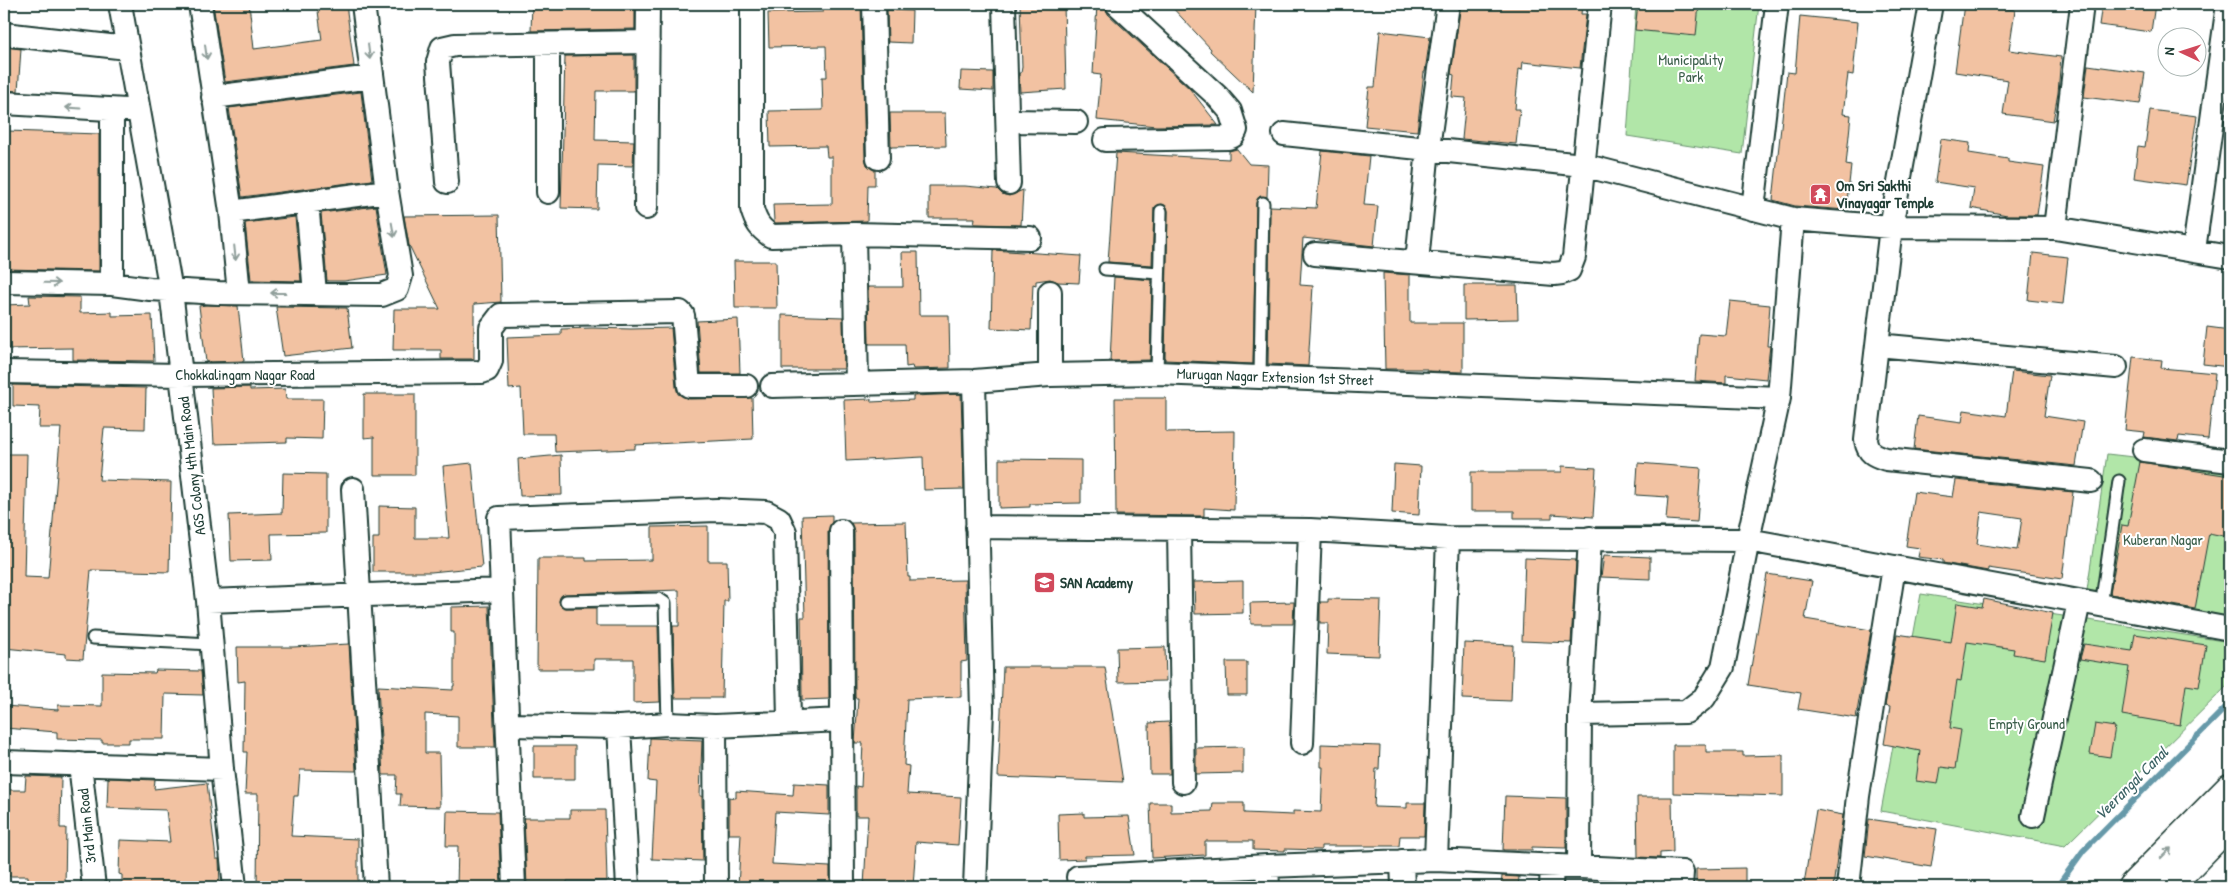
<svg xmlns="http://www.w3.org/2000/svg" width="2234" height="891" viewBox="0 0 2234 891" font-family="'Patrick Hand',sans-serif">
  <style>
    .green { fill: #b1e6a8; stroke: #68926e }
    .lines { fill: none; stroke-linecap: round; stroke-linejoin: round }
    .stream { stroke: #6699a9; stroke-width: 6 }
    .building { fill: #f2c2a2; stroke: #1f3d34; fill-rule: evenodd }
    .lane-casing { stroke: #1f3d34; stroke-width: 15 }
    .street-casing { stroke: #1f3d34; stroke-width: 26 }
    .primary-casing { stroke: #1f3d34; stroke-width: 31 }
    .lane { stroke: #fff; stroke-width: 11 }
    .street { stroke: #fff; stroke-width: 22 }
    .primary { stroke: #fff; stroke-width: 28 }
    .oneway { stroke: #8f9e9a }
    .labels { text-anchor: middle; stroke-width: 4; stroke-linejoin: round; paint-order: stroke }
    .park-label { font-size: 15px; fill: #3c5f4b; stroke: #fff }
    .poi-label { font-size: 15px; font-weight: bold; fill: #1f3d34; stroke: #fff; text-anchor: start }
    .street-label { font-size: 15px; fill: #1f3d34; stroke: #fff }
    .water-label { font-size: 16px; font-style: italic; fill: #3c6365; stroke: #fff }
  </style>
  <rect width="100%" height="100%" fill="#fff"/>
  <filter id="ink" filterUnits="userSpaceOnUse"><feTurbulence type="fractalNoise" baseFrequency=".02" numOctaves="2"/><feDisplacementMap in="SourceGraphic" scale="10" xChannelSelector="R" yChannelSelector="G"/><feConvolveMatrix kernelMatrix="1 2 1 2 8 2 1 2 1" color-interpolation-filters="sRGB"/></filter>
  <g filter="url(#ink)">
    <path class="green" d="M1636,4h123l-17,150 -115,-18z
      M2107,454l123,14v152l-144,-23z
      M1921,594l309,48v41l-165,163 -184,-35z"/>
    <g class="lines">
      <path class="stream" d="M2057,887l26,-36 147,-148"/>
    </g>
    <path class="building" d="M213,4h36l5,45 68,-9 -5,-36h29l8,62 -129,16z
      M532,4h103v25l-104,2z
      M823,4h38l4,154 2,7 8,5v15h-7l-1,36 -92,2 -1,-2 -1,-16 59,-1v-47h-5l-1,-11 -56,1 -1,-36 54,-1 -1,-33h5l-1,-31 -57,1 -1,-34 55,-1z
      M1020,4h44l2,85 -46,3 -1,-19h2l1,-6z
      M1097,4h7l4,10 82,75 28,36 -62,1 -59,-6 4,-45 -8,-1z
      M1169,4h87l-3,88 -43,-41 1,-2z
      M1461,4h121l-1,10h5l-6,54 -57,-6 -1,8 -3,-1 -4,40h5l-4,35 -54,-5 4,-41 -14,-1 2,-22 -3,-1z
      M1638,4h61l-3,32 -61,-6z
      M1964,4h43v5l8,1 -6,40 52,7 -3,36 -5,28 -50,-7 5,-34 -53,-8z
      M2102,4h53l-4,28 -52,-7z
      M887,10l25,1 -1,32 -23,-1z
      M1800,16l58,6 -5,53 -5,-1 -5,40 8,1 -5,50 5,1 -5,44 -51,-4 -22,-6 14,-128 8,1z
      M1380,31l50,6 -5,35h-1l-7,59 -52,-5 4,-39h6z
      M4,47l17,2 -3,42 -14,-1z
      M634,55v36h-38l-1,49 39,1 -1,25 -35,-1 -1,44 -36,-1 4,-152z
      M2088,65l57,8 -5,31 -56,-7z
      M961,71l32,1v19l-33,-2z
      M361,92l11,88 -130,17 -13,-89z
      M2150,110l47,6 -11,69 -52,-7 4,-32 7,1z
      M890,113h55l1,33 -55,1z
      M7,131l92,3v137l-95,-2z
      M1941,139l29,4 -1,10 39,6v3l36,5 -7,48h-30l-36,-7 3,-20 -39,-6z
      M1237,149l12,15 19,1 -1,32 -7,-1 -4,7 -3,161 -88,-4 3,-149 -1,-4 -5,-3 -8,4 -2,57 -44,-3 8,-109 113,6v-8z
      M1322,151l47,5 -5,49 14,1 -4,40 -71,-8 -3,47 13,1 -5,80 -40,-2 2,-158 46,2z
      M929,186h36l32,3 5,5 7,2 14,-6 -2,35 -47,-1 1,-6h-46z
      M376,206l11,69 -43,6h-17l-6,-68z
      M499,215l2,87 -27,2v55h-33v-9h-48l1,-41h46l-31,-64 -5,-29z
      M295,217l6,64 -50,-1 -6,-57z
      M993,250l88,6 -2,27 -21,-1 -8,-3 -14,2v4l-3,-1 -2,46 -40,-2z
      M902,252h16l1,63h30l1,53 -37,1 -1,-3 -6,1 -1,-23h-36l-1,-57h35z
      M2033,253l35,4 -5,47 -35,-4z
      M734,261h42l1,47h-42z
      M1383,273l27,2v48h53v49l-36,-1v-2h-42z
      M1114,277l38,3 -2,80 -40,1z
      M1464,285h53l1,34 -54,1z
      M29,296l51,1v16l32,-1v4l40,-1 2,46 -81,-1v-12l-69,1v-44l26,-1z
      M1730,301l40,4 -3,41h3l-4,33 -40,-4v8l-31,-2 4,-47 27,2z
      M206,305l32,1 6,55 -38,1 -7,-56z
      M276,307l71,1 5,40 -69,8z
      M782,315l61,2 1,52h-62z
      M738,319l2,54h-39l-4,-52z
      M2207,327l23,3v37l-27,-3z
      M592,328l39,1 40,-1 5,59 2,7 11,5 63,-1 1,41 -118,6v4l-80,3 -1,-18h-31l-2,-46 -12,1 -2,-52 54,-2v-6z
      M2133,357l29,3 -1,8 54,5 -7,66 -29,-3 -1,5 -34,-4 1,-5 -20,-2z
      M2012,371l38,4 -6,41 39,6 -7,44 -162,-17 4,-33 44,6 2,-12 42,6z
      M13,385l133,3 -1,41 -41,-1 -5,52 72,2 -2,90 -78,-2 -8,89 -17,-1v-4l-62,-6v-194h23l-3,123 24,1 13,-150h-22l1,-21 -27,-1z
      M250,387v3l35,-1 1,10h37l-1,40 -35,-1v4l-73,2 -3,-56z
      M364,394h51v81h-41v-38l-10,1z
      M961,394l3,95 -40,1 -1,-33 -77,4 -2,-61 27,-1v3l42,-2v-4z
      M1115,398h51v34l69,-1 -1,79 -30,-2v8l-88,-1z
      M561,455l1,40 -42,1 -2,-37z
      M999,459l82,1v43l-51,1v3l-31,1z
      M2140,462l90,14v48l-2,13 -19,-4 -14,76 -85,-15 12,-69 6,1z
      M472,463l10,104 -51,5h-58v-34h6v-32l36,1v31h34l-6,-72z
      M1638,463l63,5 -4,54 -31,-2 2,-23 -32,-2z
      M1394,464l27,2 -2,49 -27,-2z
      M1562,466l34,2 -3,49 -41,-3v4h-38v-7h-43v-39h91z
      M283,473l43,1v59l-55,1 1,26 -41,1 -2,-46 53,-2z
      M1956,480l117,12 -11,87 -74,-11v3l-45,-8v-3l-25,-3 2,-9 -14,-2 8,-54 39,5zM1981,512l41,6 -5,32 -40,-6z
      M832,515v7l-4,9 1,168 -27,1 -1,-83h4l-3,-101z
      M906,522l2,55h2v4l55,-1 2,81 -6,1v35l-54,2 -3,66 5,1 -2,28 54,3 -3,48 -42,-3 -3,45 -49,-1 4,-70h-12v-30l5,1 2,-44h-8l3,-45h-3l-1,-167 -3,-8z
      M708,526v35h19l1,40h-4l-2,97h-47l-2,-72h6v-36l-113,4 -4,1 -3,6 1,4 6,3h30v18h62l2,76 -27,1v-44h-39v10h-57l1,-111h48v3l66,-1v-33z
      M1604,555l46,2v22l-49,-2z
      M1525,558l51,2 -5,83 -49,-2z
      M1767,574l45,7 -7,38 66,11 -15,88 -58,-9 3,-16 -53,-8z
      M1243,581v32l-48,1 -1,-32z
      M1328,599l53,1 -2,56 -52,-2 1,-31h-8v-21h8z
      M1984,599l69,14 -8,46 -32,-5 1,-5 -47,-7 -6,39 -4,-1 -7,48 11,2 -6,39 -14,-2 -3,17 -22,-3 4,-30 -36,-7 6,-37 -5,-1 12,-72 54,8 6,-39 25,4z
      M1294,602l-1,22h-42l-1,-21z
      M489,606l6,141h-37v-31l-33,-2v39h14l1,54 -40,-1 1,-12h-5l1,-19h-14l-5,-89 75,4v-4h1v-54h-3v-25z
      M2135,634l71,11 -7,42 -13,-2 -6,40 -58,-10 7,-48 -49,-8 4,-15 48,7z
      M1464,643l49,2 -2,56 -49,-2z
      M349,644l7,127 -56,-1 -2,26h-4l-3,40 67,3v48h-101l1,-93h-13l2,-42h-3l1,-71 -7,1 -1,-35h56z
      M1165,647l1,34 -48,1 -1,-34z
      M1226,662h21v33h-20z
      M1003,667h102l18,115 -125,-5z
      M156,670l45,1 2,24 -38,-1 -1,45h-35v4h-27v-3l-45,-1v-7l-53,-4v-22l54,4v-5l44,1v-34l53,1z
      M1169,722l1,52h-20l-1,-51z
      M2095,724l20,3 -5,30 -20,-3z
      M650,738l52,2 -2,56h2l1,65 -51,-2 4,-77 -8,-1z
      M1321,744l59,2 -1,23h-3l-2,38 33,1v-5h18l-1,33h-24l-1,10h-78v4l-36,-1v2l-32,-1v-9h-48v14l-53,3 -2,-55h21v9l41,-1 1,-8h31v10l49,2v-4l28,1 2,-45h-2z
      M1673,745h33v7h37v4l40,-1v41l-110,-3z
      M534,746h41v33h-41z
      M1243,747v26l-47,1v-26z
      M26,776l35,1 -1,51h6l-1,59h-37v-11h-24v-86h21z
      M108,778l47,2 -1,9 53,-6 9,76h3l1,25h-5v3h-93v-12l-3,-1 1,-34 50,2 -4,-32 -59,-2z
      M794,783l35,2v30l-54,-3 -3,52 58,3v20h-92l3,-53h-12v-37l7,1v-7l57,4z
      M1505,796l61,2v50l-34,-1v3h-29z
      M1637,797h35l1,55 -13,1v5l-22,-1z
      M570,810h35l2,71h-40v5h-40l-3,-68h46z
      M1816,810l27,5 -10,72 -29,-3z
      M447,811l51,1 3,75h-44l1,-41h-12z
      M1084,813v4l45,-1 6,39 -50,1v3l-26,1 -1,-46z
      M1869,819l68,10 -6,38 -66,-11z
      M1745,868v19h-49v-18z
      M1502,876l17,1 -1,10h-17z
      M1638,883l22,1v3h-22z"/>
    <g class="lines">
      <defs>
        <path id="lane" d="M1105,269l54,4
          M1157,373l4,-162
          M1260,377l3,-174
          M566,601l93,-2 6,4 3,121
          M2101,606l18,-125
          M93,638l118,6"/>
        <path id="street" d="M120,4l51,287 37,310 14,168 13,118
          M200,4l31,208 8,81
          M752,4v205c4,14 8,19 19,27l83,-2 3,150
          M874,4l4,154
          M1004,4l5,179
          M1931,4l-40,223 -14,118 239,22
          M4,34l123,14
          M548,44v148
          M213,97l159,-20
          M4,103l122,7
          M112,110v174
          M1008,121l68,1
          M1284,134l299,31 210,54 98,8 164,1 175,29
          M1105,140l123,-2 5,-2 3,-6 -6,-19 -13,-15 -100,-92
          M447,182l-9,-120 4,-14 13,-3 193,-3
          M307,202l8,91
          M646,208l2,-204
          M1753,209l24,-205
          M231,212l156,-21
          M2055,228l27,-224
          M854,234l176,4
          M2194,250l34,-246
          M1315,254l239,20 8,-1 7,-3 5,-13 26,-253
          M1417,262l11,-114 20,-144
          M4,282l108,2 38,5 69,4 163,2 15,-6 4,-13 -14,-85 -24,-187
          M1877,345l-11,95c2,13 8,15 20,19l205,22
          M4,372l177,3 301,-3 5,-2 4,-9v-33l10,-13 179,-3 3,3 6,71h57
          M1050,375v-83
          M974,381l8,330 -7,176
          M772,386l202,-5 76,-6 107,-2 622,25
          M2144,450l86,11
          M353,489l23,398
          M977,527l333,3 138,8 300,2 31,-142 14,-179
          M1179,530l4,252
          M841,531l2,356
          M208,601l293,-11
          M1580,714l106,-2 18,-14 19,-31 25,-127 482,89
          M508,725l111,2 49,-3 47,2 127,-6
          M715,726l1,161
          M619,727l9,160
          M1302,743l8,-213
          M4,762l218,7
          M80,764l14,123
          M2033,816l46,-214
          M1436,860l12,-322
          M1402,861l1,26
          M1579,865l1,-151 10,-176
          M1078,877l189,-11
          M514,887l-15,-369 218,-8 49,2 13,7 6,13 4,189
          M1268,887l-1,-21 169,-6 246,12 -1,15
          M1551,887l1,-22
          M1848,887l10,-91 36,-229"/>
        <path id="primary" d="M2132,887l98,-99
          M2168,887l62,-64"/>
      </defs>
      <use href="#lane" class="lane-casing"/>
      <use href="#street" class="street-casing"/>
      <use href="#primary" class="primary-casing"/>
      <use href="#lane" class="lane"/>
      <use href="#street" class="street"/>
      <use href="#primary" class="primary"/>
    </g>
    <defs><path id="oneway-shaft" d="M-6 0H5M1.5-3L5.5 0L1.5 3" fill="none" stroke-width="1.6" stroke-linecap="round" stroke-linejoin="round" transform="scale(1.25)"/></defs>
    <g class="oneway">
      <use href="#oneway-shaft" transform="translate(206 52) rotate(82)"/>
      <use href="#oneway-shaft" transform="translate(369 52) rotate(83)"/>
      <use href="#oneway-shaft" transform="translate(73 108) rotate(-176)"/>
      <use href="#oneway-shaft" transform="translate(393 230) rotate(80)"/>
      <use href="#oneway-shaft" transform="translate(235 253) rotate(84)"/>
      <use href="#oneway-shaft" transform="translate(52 283) rotate(1)"/>
      <use href="#oneway-shaft" transform="translate(278 293) rotate(180)"/>
      <use href="#oneway-shaft" transform="translate(2166 853) rotate(-45)"/>
    </g>
  </g>
  <defs>
    <symbol id="temple-square" viewBox="-11 -11 22 22"><rect x="-9" y="-9" width="18" height="18" rx="4" fill="#d1495b" stroke="#fff"/><path d="M0-6L5-2H3V0L6.5 2.5H4V6H1.5V3h-3V6H-4V2.5H-6.5L-3 0V-2H-5Z" fill="#fff"/></symbol>
    <symbol id="school-square" viewBox="-11 -11 22 22"><rect x="-9" y="-9" width="18" height="18" rx="4" fill="#d1495b" stroke="#fff"/><path d="M0-5L7-2L0 1L-7-2ZM-4 1L0 2.5L4 1V4Q0 6-4 4Z" fill="#fff"/></symbol>
  </defs>
  <g fill-rule="evenodd">
    <use href="#temple-square" x="1808" y="182" width="25" height="25"/>
    <use href="#school-square" x="1032" y="570" width="25" height="25"/>
  </g>
  <g class="labels">
    <g class="park-label">
      <text x="1691" y="65">Municipality<tspan x="1691" dy="17">Park</tspan></text>
      <text x="2163" y="545">Kuberan Nagar</text>
      <text x="2027" y="729">Empty Ground</text>
    </g>
    <g class="poi-label">
      <text x="1836" y="191">Om Sri Sakthi<tspan x="1836" dy="17">Vinayagar Temple</tspan></text>
      <text x="1060" y="588">SAN Academy</text>
    </g>
    <g class="street-label">
      <text x="245" y="380">Chokkalingam Nagar Road</text>
      <text transform="translate(1275 377) rotate(2)" y="5">Murugan Nagar Extension 1st Street</text>
      <text transform="translate(192 466) rotate(-97)" y="5">AGS Colony 4th Main Road</text>
      <text transform="translate(87 826) rotate(-96)" y="5">3rd Main Road</text>
    </g>
    <g class="water-label">
      <text transform="translate(2131 783) rotate(-45)" y="6">Veerangal Canal</text>
    </g>
  </g>
  <rect width="2234" height="891" fill="none" stroke="#fff" stroke-width="20"/>
  <rect x="10" y="10" width="2214" height="871" fill="none" stroke="#1f3d34" stroke-width="2" filter="url(#ink)"/>
  <g transform="translate(2182 52) rotate(274)"><circle r="24" fill="#ffffff" stroke="#a5b1ae"/>
  <path d="M0-4L9 19L0 12L-9 19Z" fill="#d1495b"/>
  <text y="-8" font-size="14" font-weight="bold" text-anchor="middle" fill="#1f3d34">N</text>
  </g>
</svg>
